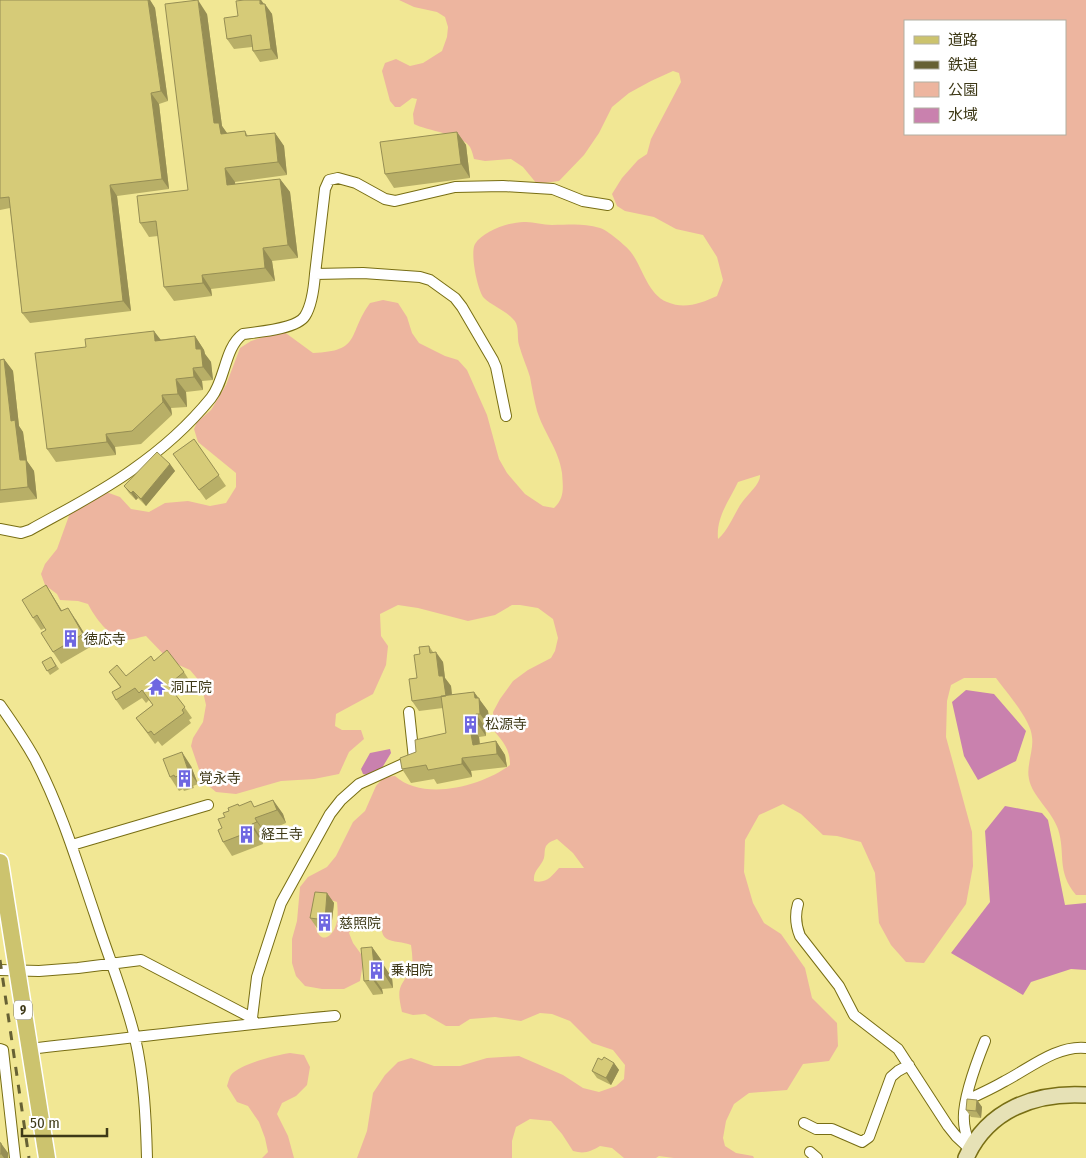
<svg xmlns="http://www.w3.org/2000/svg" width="1086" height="1158" viewBox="0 0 1086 1158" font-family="'Fira Sans Condensed','Noto Sans JP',sans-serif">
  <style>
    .green { fill: #edb59f; fill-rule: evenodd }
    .water { fill: #c981ae }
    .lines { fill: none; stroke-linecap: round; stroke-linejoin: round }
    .street-casing { stroke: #786e14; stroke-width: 12 }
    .secondary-casing { stroke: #786e14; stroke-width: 18 }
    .primary-casing { stroke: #fff; stroke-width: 19 }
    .street { stroke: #fff; stroke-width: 10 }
    .secondary { stroke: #e6e1b6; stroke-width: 15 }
    .primary { stroke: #ccc36e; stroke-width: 16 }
    .rail { stroke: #676134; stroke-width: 3; stroke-dasharray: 9 9; stroke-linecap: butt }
    .wall { fill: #b8af67 }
    .shaded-wall { fill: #968e54 }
    .building { fill: #d6cb78; stroke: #968e54 }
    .labels { text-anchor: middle; stroke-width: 5; stroke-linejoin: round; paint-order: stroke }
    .shield { fill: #fff; stroke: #78745d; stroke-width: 1 }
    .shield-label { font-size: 12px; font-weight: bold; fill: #3e3917 }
    .poi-label { font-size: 14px; fill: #3e3917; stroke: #fff; text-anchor: start }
  </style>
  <rect width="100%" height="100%" fill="#f1e794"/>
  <path class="green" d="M399,0h687v895h-10c-20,-24 -10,-41 -18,-66 -6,-18 -26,-33 -29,-50 -3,-13 5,-29 3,-42 -1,-17 -25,-44 -36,-59h-32l-13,7 -4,16 -1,36 26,95 1,34 -7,38 -42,59 -18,-1 -15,-17 -12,-22 -4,-50 -14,-31 -24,-6 -14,-1 -22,-21 -18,-10 -24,11 -14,25 -1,32 9,31 11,20 17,11 24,34 7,30 25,25 1,23 -9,15 -26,3 -16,26 -38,3 -15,11 -8,17 -3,17 2,8 11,7 17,3 1,2h-80l-15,-2 -3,2h-32l-12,-10 -12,-2c-10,6 -16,8 -27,5l-11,-17 -11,-13 -21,-2 -14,8 -4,14v17h-155l10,-27 6,-38 12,-18 13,-13 13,-4 23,8h26l27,-8 32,-2 44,19 20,13 16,4 17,-6 8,-7 1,-14 -12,-15 -21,-7 -22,-22 -18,-7 -12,-1 -19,8 -26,-4 -25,2 -11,7h-13l-21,-12 -12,1 -11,-3c-5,-23 -4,-25 11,-43l-1,-16 -1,-8c-7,-3 -19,-3 -24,-6 -6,-4 -4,-8 -7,-14 -7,-17 -25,-2 -31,8l4,10 8,11 2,9 -3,18 -16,8h-22l-17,-3 -9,-10 -4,-13v-24l5,-18 3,-34 8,-10 19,-10 9,-11 17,-34 12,-11 11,-25 8,-9 11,-1c29,26 87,10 115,-11 0,-15 -6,-23 -16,-34l-1,-19 7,-13 13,-18 15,-11 23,-12 4,-7 3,-13 -5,-19 -15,-11 -18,-3h-8l-17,10 -27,6 -50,-13 -20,-3 -18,9 1,22 7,10 -2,19 -13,29 -37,20 -1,12 7,4h19l3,9 -15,13 -10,22 -25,5 -33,2 -45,13 -20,-2 -13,-11 -12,-35 2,-8 10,-16 3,-17 -5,-22 -11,-13 -20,-9 -24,-25c-6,1 -14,4 -20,4 -16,-1 -32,-24 -38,-36l-10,-3 -18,-1 -3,-6 -12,-9 -4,-11 4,-10 12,-15 13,-36 36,-21 14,5 11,12 18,3 16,-9 23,-2 22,5 16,-3 10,-16v-14l-38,-31 -4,-13 3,-7 14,-12 15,-25 14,-37 11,-7 32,-10 30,22c49,-2 34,-18 57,-50l13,-3 15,3 9,14 5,16 7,10 26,13 13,4 9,10 20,45 12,44 8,14 18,21 18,12 11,2c11,-10 9,-21 8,-35 -3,-23 -18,-40 -25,-62 -3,-11 -5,-23 -7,-34 -3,-10 -8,-21 -11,-32 -2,-7 0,-15 -3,-22 -5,-10 -24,-17 -32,-25 -7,-8 -14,-46 -9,-54 8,-13 36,-23 51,-22 8,0 17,3 26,3 18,0 31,-2 48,3 7,2 25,17 30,23 12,14 17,43 37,51 18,8 34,1 50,-6l6,-16 -6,-23 -14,-22 -27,-6 -22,-12 -29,-6 -8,-5 -5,-12 10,-16 16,-18 9,-6 4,-15 30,-57 -2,-9 -6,-2 -22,10 -22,12 -17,14 -13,26 -15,22 -25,26 -22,3 -14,-17 -12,-8 -26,2 -11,-2c-1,-4 -2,-8 -4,-12 -8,-13 -43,-16 -56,-23l-1,-10 4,-15 -5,-1 -12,9h-5l-5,-6 -8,-30 3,-8 11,-4 14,7 13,-3 19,-12 5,-14 1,-10 -3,-10 -8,-5 -23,-5zM905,21h160v113h-160zM760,475c1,8 -12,19 -17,26 -9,12 -14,29 -25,38 -2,-22 11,-38 20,-57zM557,839l16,14 11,15h-25c-7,8 -13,16 -25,13 -1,-11 7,-14 10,-23 1,-4 0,-8 2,-12 3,-4 6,-5 11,-7zM331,900l6,2c1,9 2,24 -6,32 -12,12 -17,-9 -17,-17z
    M290,1053l14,2 6,12 -3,18 -11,11 -14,7 -5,11 11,22 6,22h-32l6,-6 -3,-14 -6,-16 -11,-16 -11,-4 -10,-16c1,-3 2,-8 4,-11 9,-11 45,-20 59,-22z"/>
  <path class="water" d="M966,690l28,4 32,37 -10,30 -38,19 -14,-24 -12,-54z
    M390,749l1,4 -9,15 -15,7 -4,-1 -2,-5 9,-16z
    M1005,806l37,7 6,7 17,85 21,-2v67l-15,-1 -40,13 -8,13 -72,-42 39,-51 -5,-71z"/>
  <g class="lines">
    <defs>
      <path id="street" d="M315,274l10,-85 4,-9 9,-2 18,5 29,16 10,2 60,-14 48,-1 50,3 30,12 25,4
        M0,529l21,4 9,-3c34,-19 70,-37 102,-60 29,-20 57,-45 79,-72 15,-19 13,-50 32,-64 15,-2 54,-5 62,-18 7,-11 9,-29 10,-42l48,-1 57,4 10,3 25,18 7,9 31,53 3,7 10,49
        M0,705c12,17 25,36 35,54 26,50 42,103 60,156 13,41 30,81 40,123 9,39 11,80 12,120
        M72,845l136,-40
        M798,904c-3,10 -2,22 2,32l39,50 15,29 44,34 50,77 8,10 14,13
        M0,970l39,1 39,-3 63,-8 111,58 2,4
        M252,1018l5,-41 24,-74 49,-89 11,-14 18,-16 55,-25 -5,-47
        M0,1049l3,1 12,108
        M29,1049c102,-11 204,-24 306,-33
        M967,1100c13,-6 26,-12 38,-19 25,-13 52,-36 81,-33
        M804,1123l12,6h16l30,13 7,-5 22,-60 7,-6 11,-6
        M970,1148c-2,-9 -6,-18 -6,-27 -2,-21 13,-60 21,-80
        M810,1152l7,6"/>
      <path id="secondary" d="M966,1158c22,-49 70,-66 120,-63"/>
      <path id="primary" d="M0,862l47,296"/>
    </defs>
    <use href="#street" class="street-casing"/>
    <use href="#secondary" class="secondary-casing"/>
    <use href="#primary" class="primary-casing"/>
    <use href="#street" class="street"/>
    <use href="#secondary" class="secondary"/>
    <use href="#primary" class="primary"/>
    <path class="rail" d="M0,960l29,198"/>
  </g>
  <path class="wall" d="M0,0h150l5,8 13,93 -9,3 10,85 -52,7 14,115 -101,12 -8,-10 -12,-105 -10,2z
    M244,0h17l11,14 6,45 -18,3 -7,-11 -1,-4 -18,2 -7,-10 11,-23z
    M207,14l15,112 5,7 18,-2 3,5 27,-3 9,13 3,29 -52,7v2l45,-5 10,13 8,66 -26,3 3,20 -64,8 1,7 -38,5 -10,-14 -6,-51 -9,1 -9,-14 48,-33z
    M457,132l9,13 4,33 -76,10 -9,-14z
    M195,336l9,14 1,4 6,8 2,18 -11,1 1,9 -17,2 1,15 -16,1 1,7 -31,29 -26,3 1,8 -60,7 -9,-13 39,-102z
    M4,359l9,12 6,55 4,6 4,29 7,10 3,28 -37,4v-143z
    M194,439l32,47 -20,14 -33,-46z
    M170,464l5,7 -29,35 -8,-8 -2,2 -7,-7 -5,-7z
    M46,585l16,26 14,9 16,26 -31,18 -8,-12 -8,-24 -4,2 -8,-12z
    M429,646l4,6 10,10 2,16 6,8 1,9 22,-3 14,19 2,16h-5l1,9 -7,1 1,7 16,-3 9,14 2,12 -36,4 1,6 -35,7 -3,-5 -23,4 -9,-14 14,-17 30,-19 -3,-25 -24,3 -7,-10 5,-23 3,-24z
    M51,657l8,12 -9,6 -8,-13z
    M154,661l30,11 7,11 -15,12 16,23 -3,2 2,3 -29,23 -4,-5 -3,3 -19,-26 17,-13 -4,-5 -3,3 -4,-5 -19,12 -7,-10 4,-13 -11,-15 17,4z
    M191,766l7,18 -5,2 1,2 -10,3 -1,-2 -4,2 -9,-14z
    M273,800l10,14 3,9 -21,9 2,4 -6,2 2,6 -31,12 -9,-14 -1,-14 3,-11 4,-6 9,-7 1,2 16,1z
    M327,893l7,10 -3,26 -14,-1 -7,-10z
    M372,947l10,14v3l10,14 1,10 -11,1 1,5 -10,1 -9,-14z
    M602,1060l12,3 5,7 -8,15 -14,-7 -5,-7z
    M977,1100l5,7 -1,11 -10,-1 -5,-7z
    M0,1142l8,11v5h-8z"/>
  <path class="shaded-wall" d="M148,0h2l5,8 13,93 -7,-10z
    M198,0l9,14 15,112 7,10 1,12 -16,-25z
    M260,0h1l4,6v-2l7,10 6,45 -7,-10z
    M151,93l8,11 10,85 -7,-10z
    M457,132l9,13 4,33 -9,-14z
    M275,133l9,13 3,29 -9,-13z
    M225,168l10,14 2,17 -10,-14z
    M280,179l10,13 8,66 -10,-13z
    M110,185l7,11 14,115 -8,-10z
    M263,248l9,13 3,20 -10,-13z
    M202,275l9,14 1,7 -9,-13z
    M154,331l10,13 -9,-3z
    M195,336l9,14 1,4 6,8 2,18 -10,-13 -7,-18z
    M4,359l9,12 6,55 4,6 4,29 7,10 3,28 -9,-12 -8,-27 -9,-39z
    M193,368l9,13 1,9 -9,-13z
    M176,379l10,13 1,15 -9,-13z
    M162,395l9,13 1,7 -9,-13z
    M106,434l9,13 1,8 -9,-13z
    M170,464l5,7 -29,35 -5,-7z
    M133,491l5,7 -2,2 -5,-7z
    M46,585l24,39 -9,-13z
    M68,608l8,12 16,26 -9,-12z
    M436,652l7,10 2,16 6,8 2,20 -7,-10 -7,-20z
    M474,692l14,19 2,16 -10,-13 -5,-16z
    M476,714l9,13 1,9 -9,-13z
    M469,723l10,14 2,19 -8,-11z
    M496,741l9,14 2,12 -10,-13z
    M182,752l9,14 7,18 -10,-14z
    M462,758l9,13 1,6 -10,-13z
    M183,772l10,14 1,2 -10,-14z
    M273,800l10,14 3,9 -9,-13z
    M255,818l10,14 2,4 -10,-14z
    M252,824l9,14 2,6 -9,-14z
    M327,893l7,10 -3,26 -6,-9z
    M372,947l10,14 1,13 -9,-9z
    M383,964l9,14 1,10 -9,-14z
    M372,975l10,14 1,5 -10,-14z
    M614,1063l5,7 -8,15 -5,-7z
    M977,1100l5,7 -1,11 -5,-7z
    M0,1142l8,11v5h-4l-3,-4z"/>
  <path class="building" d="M0,0h148l13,91 -10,2 11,86 -52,6 13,116 -101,12 -13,-116 -9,1z
    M198,0l16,123h5l2,11 24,-3 1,5 29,-3 3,29 -53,6 2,17 53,-6 8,66 -25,3 2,20 -63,7 1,8 -39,4 -8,-66 -16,2 -3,-27 51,-6 -23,-186z
    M244,0h16v4h5l6,45 -18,2 -2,-16 -24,4 -3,-21 14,-2 -2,-15z
    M457,132l4,32 -76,10 -5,-32z
    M154,331l1,10 40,-5 1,13h5l2,18 -10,1 1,9 -18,2 2,15 -16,1 1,7 -31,29 -26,3 1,8 -60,7 -12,-96 51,-6 -1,-8z
    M4,359l7,62 4,-1 5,40h6l2,27 -28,3v-130z
    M194,439l25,36 -20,15 -26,-36z
    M157,452l13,12 -29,35 -8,-8 -2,2 -7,-7z
    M46,585l15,26 7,-3 15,26 -30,18 -12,-19 5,-3 -9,-15 -4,3 -11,-18z
    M429,646l1,7 6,-1 3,24h4l3,20 -34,5 -3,-22 8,-1 -3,-23 6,-1 -1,-7z
    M167,650l17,22 -16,13 17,22 -3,3 2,3 -30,22 -3,-4 -3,2 -12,-15 17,-13 -11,-15 -3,3 -4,-5 -19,12 -4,-8 9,-5 -12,-15 8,-7 9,11 25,-20 3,5z
    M51,657l5,9 -9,5 -5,-9z
    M474,692l1,6h4l1,16h-4l1,9h-8l4,22 23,-4 1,13 -35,4v6l-34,6 -2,-5 -24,4 -2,-11 16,-6 -1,-12 31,-7 -5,-37z
    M182,752l6,18 -5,2 1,2 -9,3 -1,-2 -4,2 -7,-18z
    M273,800l4,10 -22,8 2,4 -5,2 2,6 -31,12 -5,-12 4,-2 -4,-9 7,-2 -2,-4 6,-2 -1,-3 10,-4 1,2 12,-5 3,6z
    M315,892l12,1 -2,27 -15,-2z
    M372,947l2,18 9,-1 1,10 -12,1 1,5 -9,1 -3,-33z
    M604,1057l10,6 -8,15 -14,-7 6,-13 4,2z
    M967,1099l10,1 -1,11 -10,-1z
    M0,1143h1v11h-1z"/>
  <defs>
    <symbol id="building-bare" viewBox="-9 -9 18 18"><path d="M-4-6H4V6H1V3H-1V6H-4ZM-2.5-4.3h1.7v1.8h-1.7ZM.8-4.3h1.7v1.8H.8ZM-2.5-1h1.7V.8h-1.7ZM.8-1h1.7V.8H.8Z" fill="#6f67e1" stroke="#fff" stroke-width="2.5" paint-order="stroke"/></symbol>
    <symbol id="temple-bare" viewBox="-9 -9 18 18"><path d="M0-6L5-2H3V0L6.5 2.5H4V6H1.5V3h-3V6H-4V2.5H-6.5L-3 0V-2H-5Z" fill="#6f67e1" stroke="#fff" stroke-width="2.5" paint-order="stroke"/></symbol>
  </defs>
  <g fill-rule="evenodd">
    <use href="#building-bare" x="58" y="626" width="25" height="25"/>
    <use href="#temple-bare" x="144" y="674" width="25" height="25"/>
    <use href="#building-bare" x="458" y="712" width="25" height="25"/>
    <use href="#building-bare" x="172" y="766" width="25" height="25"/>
    <use href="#building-bare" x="234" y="822" width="25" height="25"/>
    <use href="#building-bare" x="312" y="910" width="25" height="25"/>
    <use href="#building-bare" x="364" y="958" width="25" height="25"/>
  </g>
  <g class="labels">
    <rect class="shield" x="14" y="1000.5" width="18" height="19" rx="4"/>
    <g class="shield-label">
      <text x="23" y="1014">9</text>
    </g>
    <g class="poi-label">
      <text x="84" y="644">徳応寺</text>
      <text x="170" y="692">洞正院</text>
      <text x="485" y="729">松源寺</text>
      <text x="199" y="783">覚永寺</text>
      <text x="261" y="839">経王寺</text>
      <text x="339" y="928">慈照院</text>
      <text x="391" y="975">乗相院</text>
    </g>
  </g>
  <rect x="904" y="20" width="162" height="115" fill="#ffffff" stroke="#b2b0a2"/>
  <rect x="914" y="36" width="25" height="8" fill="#ccc36e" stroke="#b2b0a2"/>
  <text x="948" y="45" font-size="15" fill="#3e3917">道路</text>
  <rect x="914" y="61" width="25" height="8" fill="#676134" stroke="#b2b0a2"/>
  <text x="948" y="70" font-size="15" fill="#3e3917">鉄道</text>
  <rect x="914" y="82" width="25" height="15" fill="#edb59f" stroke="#b2b0a2"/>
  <text x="948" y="95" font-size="15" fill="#3e3917">公園</text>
  <rect x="914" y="108" width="25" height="15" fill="#c981ae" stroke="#b2b0a2"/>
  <text x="948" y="120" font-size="15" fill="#3e3917">水域</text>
  <path d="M22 1128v8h85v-8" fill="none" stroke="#3e3917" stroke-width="2.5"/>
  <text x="30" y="1128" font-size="15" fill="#3e3917" stroke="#ffffff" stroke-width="4" paint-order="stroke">50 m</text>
</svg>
